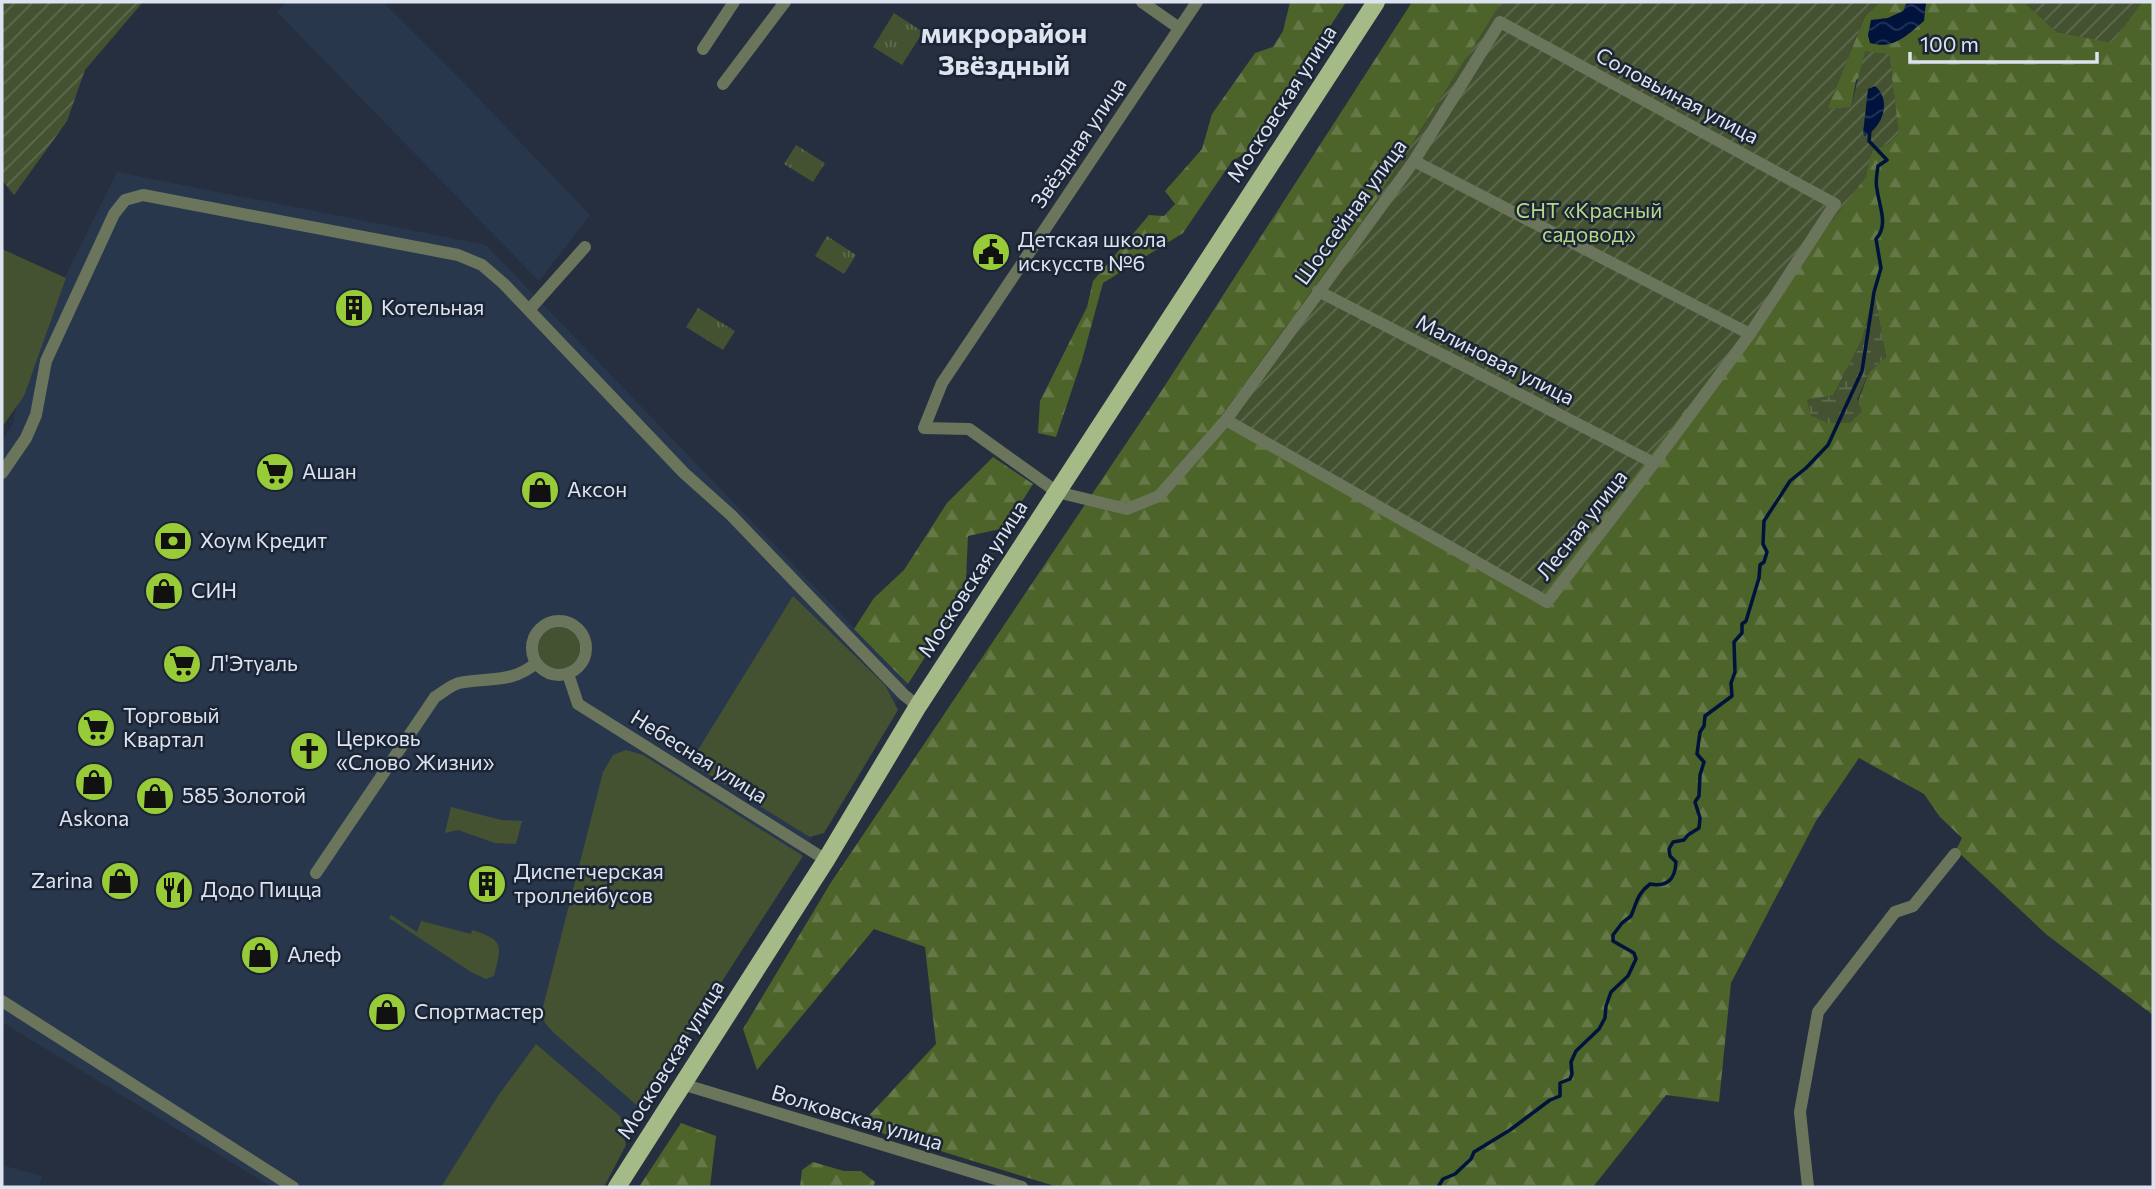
<svg xmlns="http://www.w3.org/2000/svg" width="2155" height="1189" viewBox="0 0 2155 1189" font-family="Commissioner,sans-serif">
  <style>
    .built { fill: #29374d }
    .grass { fill: #445231 }
    .forest { fill: url(#forest-firs); fill-rule: evenodd }
    .wetland { fill: url(#wetland-marsh) }
    .park { fill: url(#park-tufts) }
    .garden { fill: url(#garden-furrows) }
    .water { fill: url(#water-waves) }
    .lines { fill: none; stroke-linecap: round; stroke-linejoin: round }
    .stream { stroke: #00133d; stroke-width: 3.5 }
    .street { stroke: #6a755c; stroke-width: 12 }
    .primary { stroke: #a4bb88; stroke-width: 18 }
    .labels { text-anchor: middle; stroke-width: 5; stroke-linejoin: round; paint-order: stroke }
    .street-label { font-size: 21px; fill: #dee4ef; stroke: #1b2535 }
    .park-label { font-size: 21px; fill: #b5d884; stroke: #1b2535 }
    .poi-label { font-size: 21px; fill: #dee4ef; stroke: #1b2535; text-anchor: start }
    .district-label { font-size: 28px; font-weight: bold; fill: #dee4ef; stroke: #1b2535 }
  </style>
  <defs>
    <pattern id="forest-firs" width="22" height="20" patternUnits="userSpaceOnUse" patternTransform="scale(1.75)"><rect width="22" height="20" fill="#4c6329"/><path d="M5 1l3.5 6h-7zM16 11l3.5 6h-7z" fill="#657948"/></pattern>
    <pattern id="wetland-marsh" width="20" height="14" patternUnits="userSpaceOnUse" patternTransform="scale(1.75)"><rect width="20" height="14" fill="#445231"/><path d="M1 5h8M5 5V1M11 12h8M15 12V8" fill="none" stroke="#5f6b4f"/></pattern>
    <pattern id="park-tufts" width="24" height="20" patternUnits="userSpaceOnUse" patternTransform="scale(1.75)"><rect width="24" height="20" fill="#445231"/><path d="M3 7l-1-3M5 7V3M7 7l1-3M15 17l-1-3M17 17v-4M19 17l1-3" fill="none" stroke="#5f6b4f"/></pattern>
    <pattern id="garden-furrows" width="10" height="10" patternUnits="userSpaceOnUse" patternTransform="scale(1.75)"><rect width="10" height="10" fill="#445231"/><path d="M-1 1l2-2M0 10L10 0M9 11l2-2" fill="none" stroke="#5f6b4f"/></pattern>
    <pattern id="water-waves" width="16" height="10" patternUnits="userSpaceOnUse" patternTransform="scale(1.75)"><rect width="16" height="10" fill="#00133d"/><path d="M0 5q4-4 8 0t8 0" fill="none" stroke="#253559"/></pattern>
  </defs>
  <rect width="100%" height="100%" fill="#252f3f"/>
  <path class="built" d="M287,2h96l77,77 130,136 -51,66 -262,-269z
    M117,172l369,73 422,439 -282,452 -28,51h-326l-270,-165v-581l11,-17 11,-64z
    M2,1165l40,11 -3,11h-37z"/>
  <path class="grass" d="M2,249l64,29 -42,118 -22,31z
    M793,596l92,89 13,25 -74,123 -14,4 -120,-74z
    M538 648a21 21 0 1 1 42 0a21 21 0 1 1-42 0Z
    M626,750l17,5 160,101 -163,252 -86,-75 -9,-10 -3,-12 61,-239 10,-17z
    M451,807l50,13 21,1 -6,23 -21,-1 -37,-13 -13,3z
    M391,915l26,17 4,-11 50,13 1,-4c32,10 30,15 22,46l-8,3 -15,-7 -82,-54z
    M536,1044l84,72 6,29 -22,42h-163l57,-91z"/>
  <path class="forest" d="M1290,2h56l-98,150 -16,9 -49,72 -80,50 -21,77 -26,77 -18,-4 2,-32 47,-94 6,-26 56,-66 15,1 11,-12 -10,-13 37,-42 10,-35 43,-61 18,-6 10,-16z
    M1412,2h90l-136,214 -147,203 323,175 323,-417 7,-26 17,-8 9,-10 -9,-79 -33,26 -5,28 -24,1 38,-93 15,-14h27l-3,9 -16,7 -20,17 58,-29v-4h98l33,30 55,10 30,-40h11v1013l-106,-80 -91,-85 6,-12 -22,-21 -16,-23 -65,-36 -43,63 -85,162 -12,119 -53,-7 -73,92h-535l-199,-61 77,-82 -11,-97 -51,-18 -117,141 -14,-41 87,-145 332,-494zM1874,294l12,63 -17,15 -19,51h-22l-21,-23 26,-4 29,-56z
    M993,457l40,27 -28,44 -37,8 -2,43 -13,34 -45,71 -54,-55 20,-31 30,-28 43,-67z
    M681,1123l35,13 -6,51h-71z
    M813,1162l31,9h17l14,11 -2,5h-73l2,-17z"/>
  <path class="wetland" d="M1874,292l12,65 -17,15 -12,28 5,11 -12,12h-22l-17,-7 -4,-16 26,-4 29,-56z"/>
  <path class="park" d="M894,13l29,19 -21,33 -29,-18z
    M796,145l29,18 -12,19 -29,-18z
    M827,236l29,19 -12,19 -29,-18z
    M698,308l37,23 -12,19 -37,-23z"/>
  <path class="garden" d="M2,2h141l-58,68 -18,51 -53,74 -12,-15z
    M1502,2h378l-15,14 -38,93 24,-2 14,-56 24,3 10,79 -10,10 -17,8 -6,26 -324,417 -323,-175 147,-203z
    M2024,2h118l-30,41 -55,-11z"/>
  <path class="water" d="M1907,2h19l-2,19c-17,14 -30,29 -54,22l-2,-8 3,-15 17,-2 15,-7z
    M1875,86c17,14 8,41 -10,50l-2,-3 5,-44z"/>
  <g class="lines">
    <path class="stream" d="M1438,1187l5,-8 12,-5 16,-15 3,-7 36,-22 40,-30 10,-4v-13l10,-4 2,-5 -1,-12 5,-11 23,-22 6,-11 1,-12 5,-14 17,-16 8,-17 -2,-6 -21,-12v-6l9,-12 9,-7c6,-14 6,-22 19,-32 17,3 25,-4 26,-22l-6,-6 -1,-7 4,-7 11,-2 4,-5 11,-7 1,-10 -5,-16 4,-6 1,-21 4,-13 -7,-8 3,-22 4,-6 1,-10 27,-20 -1,-13 4,-11 -1,-30 8,-9v-9l4,-3 13,-43 1,-13 4,-3 3,-10 -4,-8 1,-23 26,-40 16,-13 22,-23 34,-74 12,-79 7,-24 -5,-29c13,-14 3,-33 1,-50 -2,-7 0,-16 1,-23l9,-6 -18,-19 1,-11"/>
    <path class="street" d="M1142,2l37,26
      M1197,2l-255,381 -18,45 45,1 88,63 70,17 32,-13 67,-76 188,-259 86,-139 335,182 -85,130 -96,129 -107,139 -321,-182
      M703,49l31,-47
      M723,84l62,-82
      M1414,161l336,173
      M1318,291l336,172
      M529,310l56,-63
      M2,473l24,-35 10,-23 10,-54 68,-147 11,-14 18,-5 315,60 24,10 22,19 180,189 47,42 173,180 14,11
      M532 648a27 27 0 1 1 54 0a27 27 0 1 1-54 0Z
      M568,674l10,30 248,156
      M316,873l119,-176c7,-4 16,-12 24,-14 28,-6 53,1 77,-20
      M2,1001l291,186
      M682,1084l340,103
      M1808,1187l-8,-75 18,-100 77,-100 18,-6 42,-52"/>
    <path class="primary" d="M617,1187l209,-327 92,-154 458,-704"/>
  </g>
  <defs>
    <symbol id="civic-disc" viewBox="-11 -11 22 22"><circle r="9.5" fill="#97cc38" stroke="#1b2535"/><path d="M-.6-6.5H3V-4.5H.6V-3L4-1V1h2V6H-6V1h2V-1L-.6-3ZM-1.2 2.5V6h2.4V2.5Z" fill="#111"/></symbol>
    <symbol id="building-disc" viewBox="-11 -11 22 22"><circle r="9.5" fill="#97cc38" stroke="#1b2535"/><path d="M-4-6H4V6H1V3H-1V6H-4ZM-2.5-4.3h1.7v1.8h-1.7ZM.8-4.3h1.7v1.8H.8ZM-2.5-1h1.7V.8h-1.7ZM.8-1h1.7V.8H.8Z" fill="#111"/></symbol>
    <symbol id="supermarket-disc" viewBox="-11 -11 22 22"><circle r="9.5" fill="#97cc38" stroke="#1b2535"/><path d="M-6-5.5h2.5l.6 2H6L4.5 2H-2.5L-4.4-4H-6ZM-1.5 3.2a1.3 1.3 0 1 0 .1 0ZM3 3.2a1.3 1.3 0 1 0 .1 0Z" fill="#111"/></symbol>
    <symbol id="shop-disc" viewBox="-11 -11 22 22"><circle r="9.5" fill="#97cc38" stroke="#1b2535"/><path d="M-5-2.5h2.3a2.7 3.5 0 0 1 5.4 0H5L5.5 6h-11ZM-1.5-2.5h3a1.5 2.3 0 0 0-3 0Z" fill="#111"/></symbol>
    <symbol id="bank-disc" viewBox="-11 -11 22 22"><circle r="9.5" fill="#97cc38" stroke="#1b2535"/><path d="M-6-4H6V4H-6ZM0-2.3a2.3 2.3 0 1 0 0 4.6a2.3 2.3 0 1 0 0-4.6Z" fill="#111"/></symbol>
    <symbol id="church-disc" viewBox="-11 -11 22 22"><circle r="9.5" fill="#97cc38" stroke="#1b2535"/><path d="M-1.2-6h2.4v3.5h3.3v2.4h-3.3V6h-2.4V-.1h-3.3v-2.4h3.3Z" fill="#111"/></symbol>
    <symbol id="restaurant-disc" viewBox="-11 -11 22 22"><circle r="9.5" fill="#97cc38" stroke="#1b2535"/><path d="M-5-6h1v4h1v-4h1v4h1v-4h1v5L-1.5 .5V6h-2V.5L-5-1ZM5-6V6H3V1.5H1.5Q1.5-4 5-6Z" fill="#111"/></symbol>
  </defs>
  <g fill-rule="evenodd">
    <use href="#civic-disc" x="969" y="230" width="44" height="44"/>
    <use href="#building-disc" x="332" y="286" width="44" height="44"/>
    <use href="#supermarket-disc" x="253" y="450" width="44" height="44"/>
    <use href="#shop-disc" x="518" y="468" width="44" height="44"/>
    <use href="#bank-disc" x="151" y="519" width="44" height="44"/>
    <use href="#shop-disc" x="142" y="569" width="44" height="44"/>
    <use href="#supermarket-disc" x="160" y="642" width="44" height="44"/>
    <use href="#supermarket-disc" x="74" y="706" width="44" height="44"/>
    <use href="#church-disc" x="287" y="729" width="44" height="44"/>
    <use href="#shop-disc" x="72" y="760" width="44" height="44"/>
    <use href="#shop-disc" x="133" y="774" width="44" height="44"/>
    <use href="#shop-disc" x="98" y="859" width="44" height="44"/>
    <use href="#building-disc" x="465" y="862" width="44" height="44"/>
    <use href="#restaurant-disc" x="152" y="868" width="44" height="44"/>
    <use href="#shop-disc" x="238" y="933" width="44" height="44"/>
    <use href="#shop-disc" x="365" y="990" width="44" height="44"/>
  </g>
  <g class="labels">
    <g class="street-label">
      <text transform="translate(1677 96) rotate(28)" y="7">Соловьиная улица</text>
      <text transform="translate(1282 104) rotate(-57)" y="7">Московская улица</text>
      <text transform="translate(1079 143) rotate(-56)" y="7">Звёздная улица</text>
      <text transform="translate(1351 212) rotate(-54)" y="7">Шоссейная улица</text>
      <text transform="translate(1495 360) rotate(27)" y="7">Малиновая улица</text>
      <text transform="translate(1582 525) rotate(-52)" y="7">Лесная улица</text>
      <text transform="translate(973 579) rotate(-57)" y="7">Московская улица</text>
      <text transform="translate(699 757) rotate(32)" y="7">Небесная улица</text>
      <text transform="translate(671 1060) rotate(-58)" y="7">Московская улица</text>
      <text transform="translate(857 1118) rotate(17)" y="7">Волковская улица</text>
    </g>
    <g class="park-label">
      <text x="1589" y="218">СНТ «Красный<tspan x="1589" dy="24">садовод»</tspan></text>
    </g>
    <g class="poi-label">
      <text x="1018" y="247">Детская школа<tspan x="1018" dy="24">искусств №6</tspan></text>
      <text x="381" y="315">Котельная</text>
      <text x="302" y="479">Ашан</text>
      <text x="567" y="497">Аксон</text>
      <text x="200" y="548">Хоум Кредит</text>
      <text x="191" y="598">СИН</text>
      <text x="209" y="671">Л'Этуаль</text>
      <text x="123" y="723">Торговый<tspan x="123" dy="24">Квартал</tspan></text>
      <text x="336" y="746">Церковь<tspan x="336" dy="24">«Слово Жизни»</tspan></text>
      <text x="182" y="803">585 Золотой</text>
      <text x="94" y="826" text-anchor="middle">Askona</text>
      <text x="514" y="879">Диспетчерская<tspan x="514" dy="24">троллейбусов</tspan></text>
      <text x="93" y="888" text-anchor="end">Zarina</text>
      <text x="201" y="897">Додо Пицца</text>
      <text x="287" y="962">Алеф</text>
      <text x="414" y="1019">Спортмастер</text>
    </g>
    <g class="district-label">
      <text x="1004" y="43">микрорайон<tspan x="1004" dy="32">Звёздный</tspan></text>
    </g>
  </g>
  <rect width="2155" height="1189" fill="none" stroke="#dee4ef" stroke-width="7"/>
  <path d="M1910 52v10h187v-10" fill="none" stroke="#dee4ef" stroke-width="3.5"/>
  <text x="1920" y="52" font-size="21" fill="#dee4ef" stroke="#1b2535" stroke-width="5" paint-order="stroke">100 m</text>
</svg>
